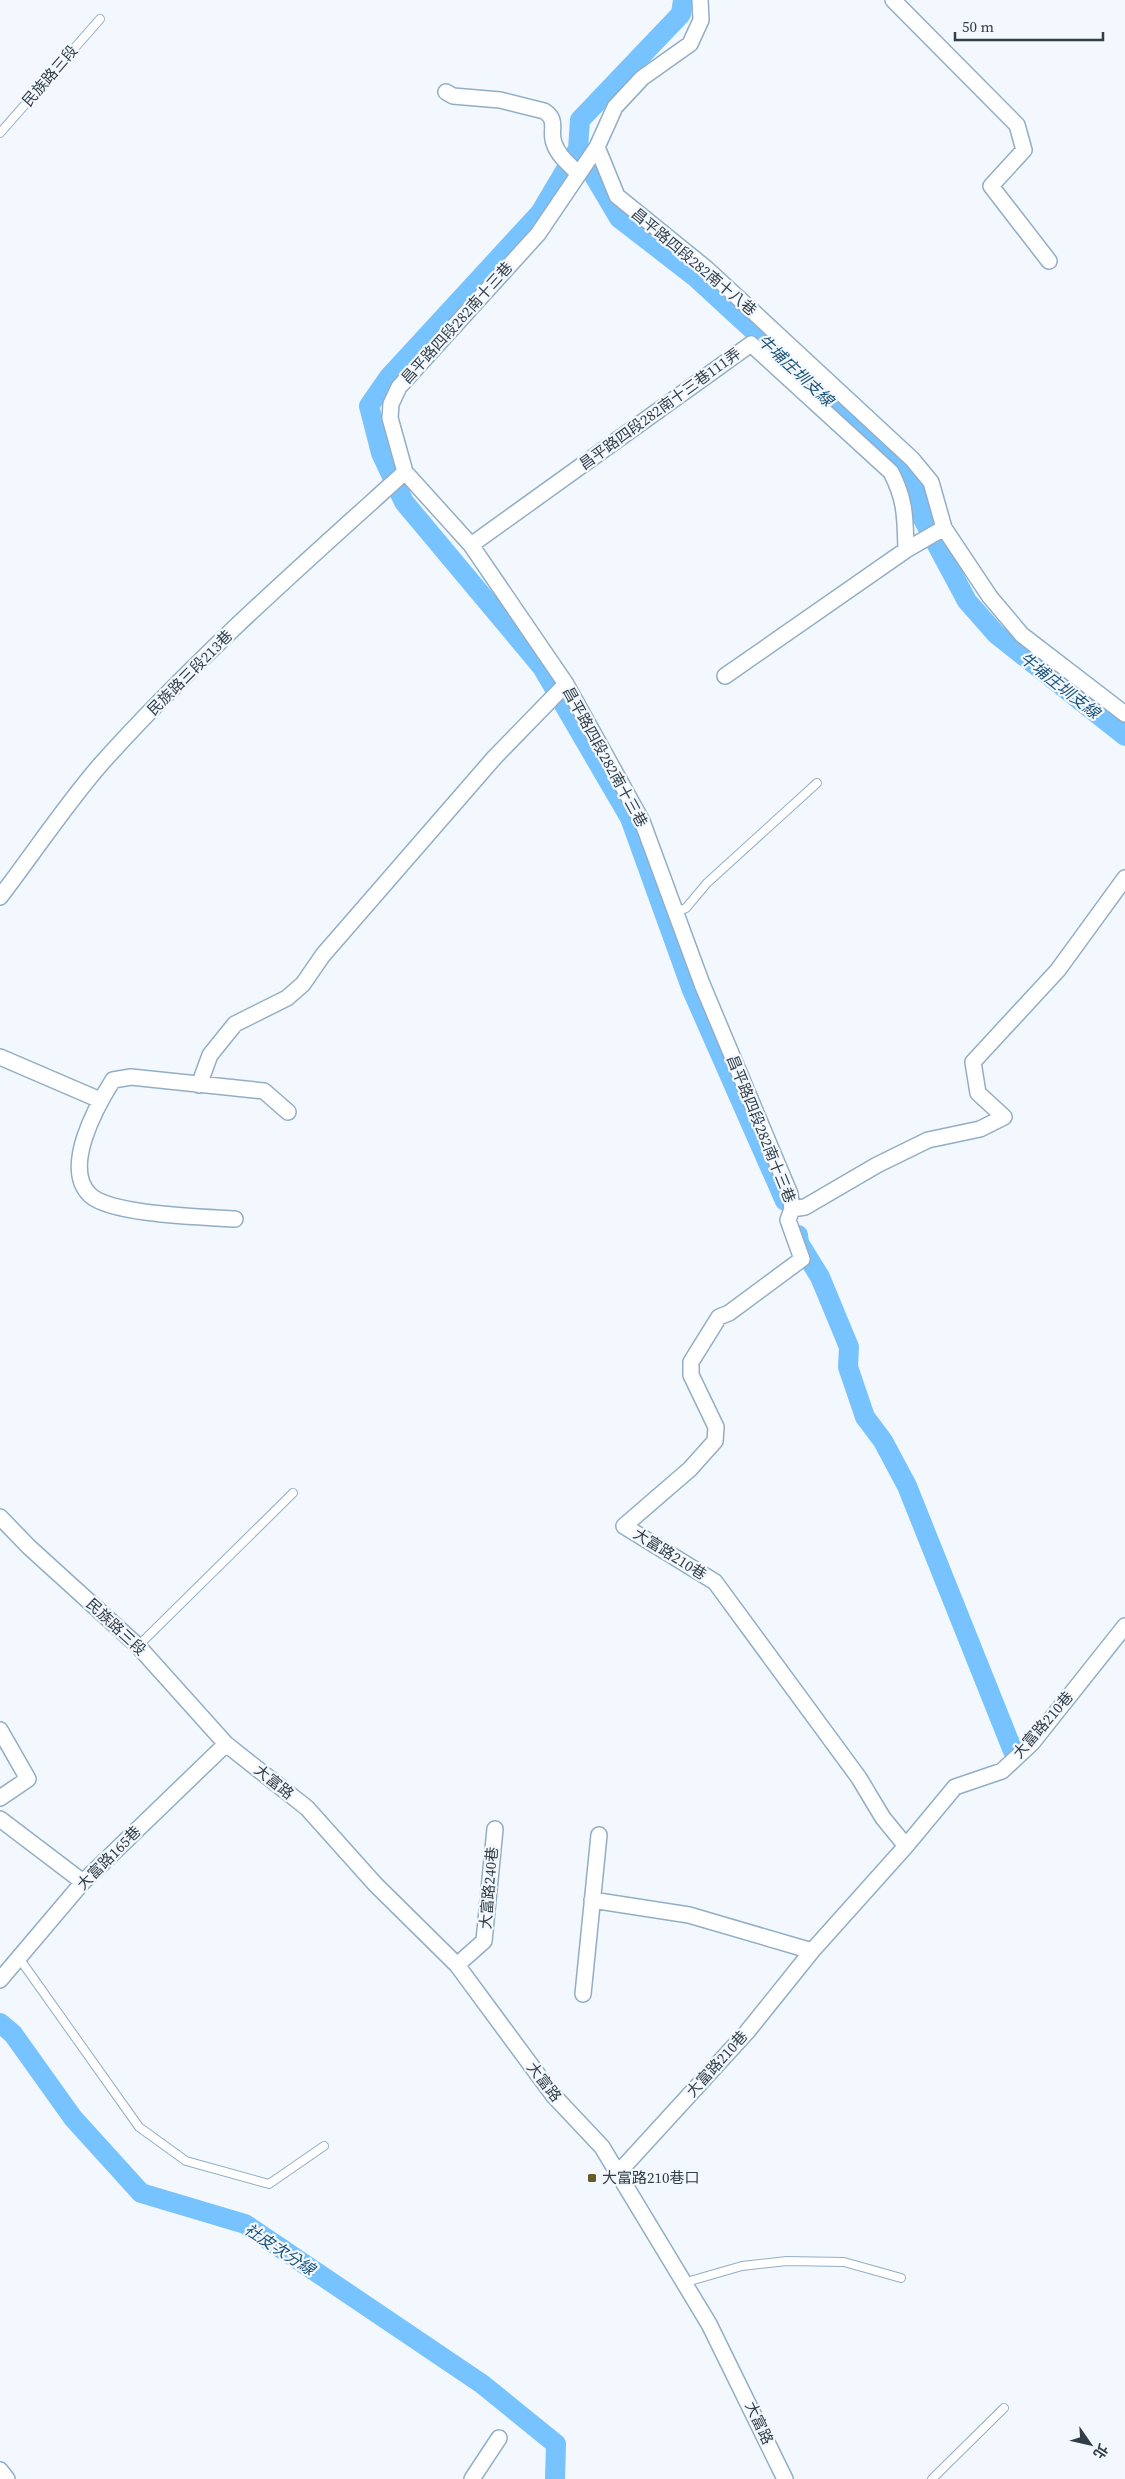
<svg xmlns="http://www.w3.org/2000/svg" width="1125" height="2479" viewBox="0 0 1125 2479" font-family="'Source Serif 4','Noto Sans TC',serif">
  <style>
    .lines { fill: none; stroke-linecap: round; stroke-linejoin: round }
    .canal { stroke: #77c3ff; stroke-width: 20 }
    .lane-casing { stroke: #92aec6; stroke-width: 10 }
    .street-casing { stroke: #92aec6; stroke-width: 18 }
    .lane { stroke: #fff; stroke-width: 8 }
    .street { stroke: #fff; stroke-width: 15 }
    .poi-dot { fill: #695b28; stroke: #f2f8fd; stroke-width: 2 }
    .labels { text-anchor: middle; stroke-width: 4.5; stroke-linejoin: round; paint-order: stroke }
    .street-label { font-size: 15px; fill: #313d47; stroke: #f2f8fd }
    .poi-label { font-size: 15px; fill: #313d47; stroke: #f2f8fd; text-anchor: start }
    .water-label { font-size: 16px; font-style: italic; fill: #1c537b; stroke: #f2f8fd }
  </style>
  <rect width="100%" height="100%" fill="#f2f8fd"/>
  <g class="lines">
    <path class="canal" d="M683,0l-2,14 -101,106 -2,29 41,69 75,58 202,185 20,24 6,32 45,84 29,33 129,102
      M578,149l-38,64 -151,164 -20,29 12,47 23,49 138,165 88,151 62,172 93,211
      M798,1235l1,8 21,34 29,70 -1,20 17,50 18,24 24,45 106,265
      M0,2023l13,11 60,84 68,75 104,31 237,160 74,60 -1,35"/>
    <defs>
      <path id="lane" d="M0,133l100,-114
        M676,912l10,-4 21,-25 110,-100
        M138,1646l155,-153
        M19,1958l120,169 47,34 83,23 55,-38
        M683,2283l59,-17 45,-5 57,1 57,16
        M932,2479l72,-71"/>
      <path id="street" d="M700,0l1,20 -11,24 -48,34 -27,29 -18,40 -59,87 -139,153 -8,17 -1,14 15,54 66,73 95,139 76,137 60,163 88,210 2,15 -4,11 14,39 -73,54 -10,4 -28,45v13l25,52 -1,14 -25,28 -66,57 91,56 144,196 24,40 23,28
        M893,0l124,125 7,25 -33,36 58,75
        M446,92l7,4 47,4 44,11c15,9 5,20 10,32 4,13 16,22 25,31
        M597,147l20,49 90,73 205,190 19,23 13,46 46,69 32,38 103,79
        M471,545l280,-201 140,128c15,29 14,46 15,78l-181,126
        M906,550l38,-22
        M0,897c33,-43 66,-93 101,-133 94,-105 200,-198 304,-292
        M0,1057l100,43
        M199,1085l11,-30 25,-31 52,-26 16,-14 20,-29 171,-197 72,-74
        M792,1209l13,-2 72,-42 51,-25 52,-11 24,-12 -26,-24 -5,-31 85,-92 67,-92
        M235,1219c-31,-2 -124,-4 -145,-24 -28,-27 6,-88 23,-115l18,-3 133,14 24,21
        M0,1517l29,30 109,99 88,98 81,64 68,76 82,81 96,130 49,52 107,177 76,155
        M0,1730l28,49 -28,19
        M0,1819l83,63
        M592,1900l97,15 123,36
        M457,1965l27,-24 11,-112
        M0,1980l83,-98 143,-138
        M583,1994l16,-159
        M618,2173l129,-141 65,-81 94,-105 49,-59 47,-16 30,-28 93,-117
        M0,2470l7,9
        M472,2479l27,-41"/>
    </defs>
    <use href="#lane" class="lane-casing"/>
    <use href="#street" class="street-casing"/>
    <use href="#lane" class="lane"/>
    <use href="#street" class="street"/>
  </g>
  <rect class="poi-dot" x="587" y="2173" width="10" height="10" rx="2.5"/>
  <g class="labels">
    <g class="street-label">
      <text transform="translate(50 76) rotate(-49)" y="5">民族路三段</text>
      <text transform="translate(694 262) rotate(40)" y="5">昌平路四段282南十八巷</text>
      <text transform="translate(457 323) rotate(-48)" y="5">昌平路四段282南十三巷</text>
      <text transform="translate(660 409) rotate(-36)" y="5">昌平路四段282南十三巷111弄</text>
      <text transform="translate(190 673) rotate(-45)" y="5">民族路三段213巷</text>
      <text transform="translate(605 757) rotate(61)" y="5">昌平路四段282南十三巷</text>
      <text transform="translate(761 1129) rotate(68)" y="5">昌平路四段282南十三巷</text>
      <text transform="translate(670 1554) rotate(32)" y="5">大富路210巷</text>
      <text transform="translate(116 1627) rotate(43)" y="5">民族路三段</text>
      <text transform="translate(1043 1725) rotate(-49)" y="5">大富路210巷</text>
      <text transform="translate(274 1782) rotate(39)" y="5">大富路</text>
      <text transform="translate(109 1858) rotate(-45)" y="5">大富路165巷</text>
      <text transform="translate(489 1888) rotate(-85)" y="5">大富路240巷</text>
      <text transform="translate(717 2064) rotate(-48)" y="5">大富路210巷</text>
      <text transform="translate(544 2082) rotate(52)" y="5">大富路</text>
      <text transform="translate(759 2423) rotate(65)" y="5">大富路</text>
    </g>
    <g class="poi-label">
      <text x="602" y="2183">大富路210巷口</text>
    </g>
    <g class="water-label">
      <text transform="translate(796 370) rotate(43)" y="6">牛埔庄圳支線</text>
      <text transform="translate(1060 685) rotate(38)" y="6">牛埔庄圳支線</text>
      <text transform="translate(280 2249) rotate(33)" y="6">社皮次分線</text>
    </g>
  </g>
  <g transform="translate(1090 2444) rotate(124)" stroke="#f2f8fd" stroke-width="4" paint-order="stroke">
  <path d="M0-4L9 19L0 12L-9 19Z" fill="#313d47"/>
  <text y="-8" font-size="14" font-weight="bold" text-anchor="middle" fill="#313d47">北</text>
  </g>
  <path d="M955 32v8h148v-8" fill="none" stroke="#313d47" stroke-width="2.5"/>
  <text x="962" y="32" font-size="15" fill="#313d47" stroke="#f2f8fd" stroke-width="4" paint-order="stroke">50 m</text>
</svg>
